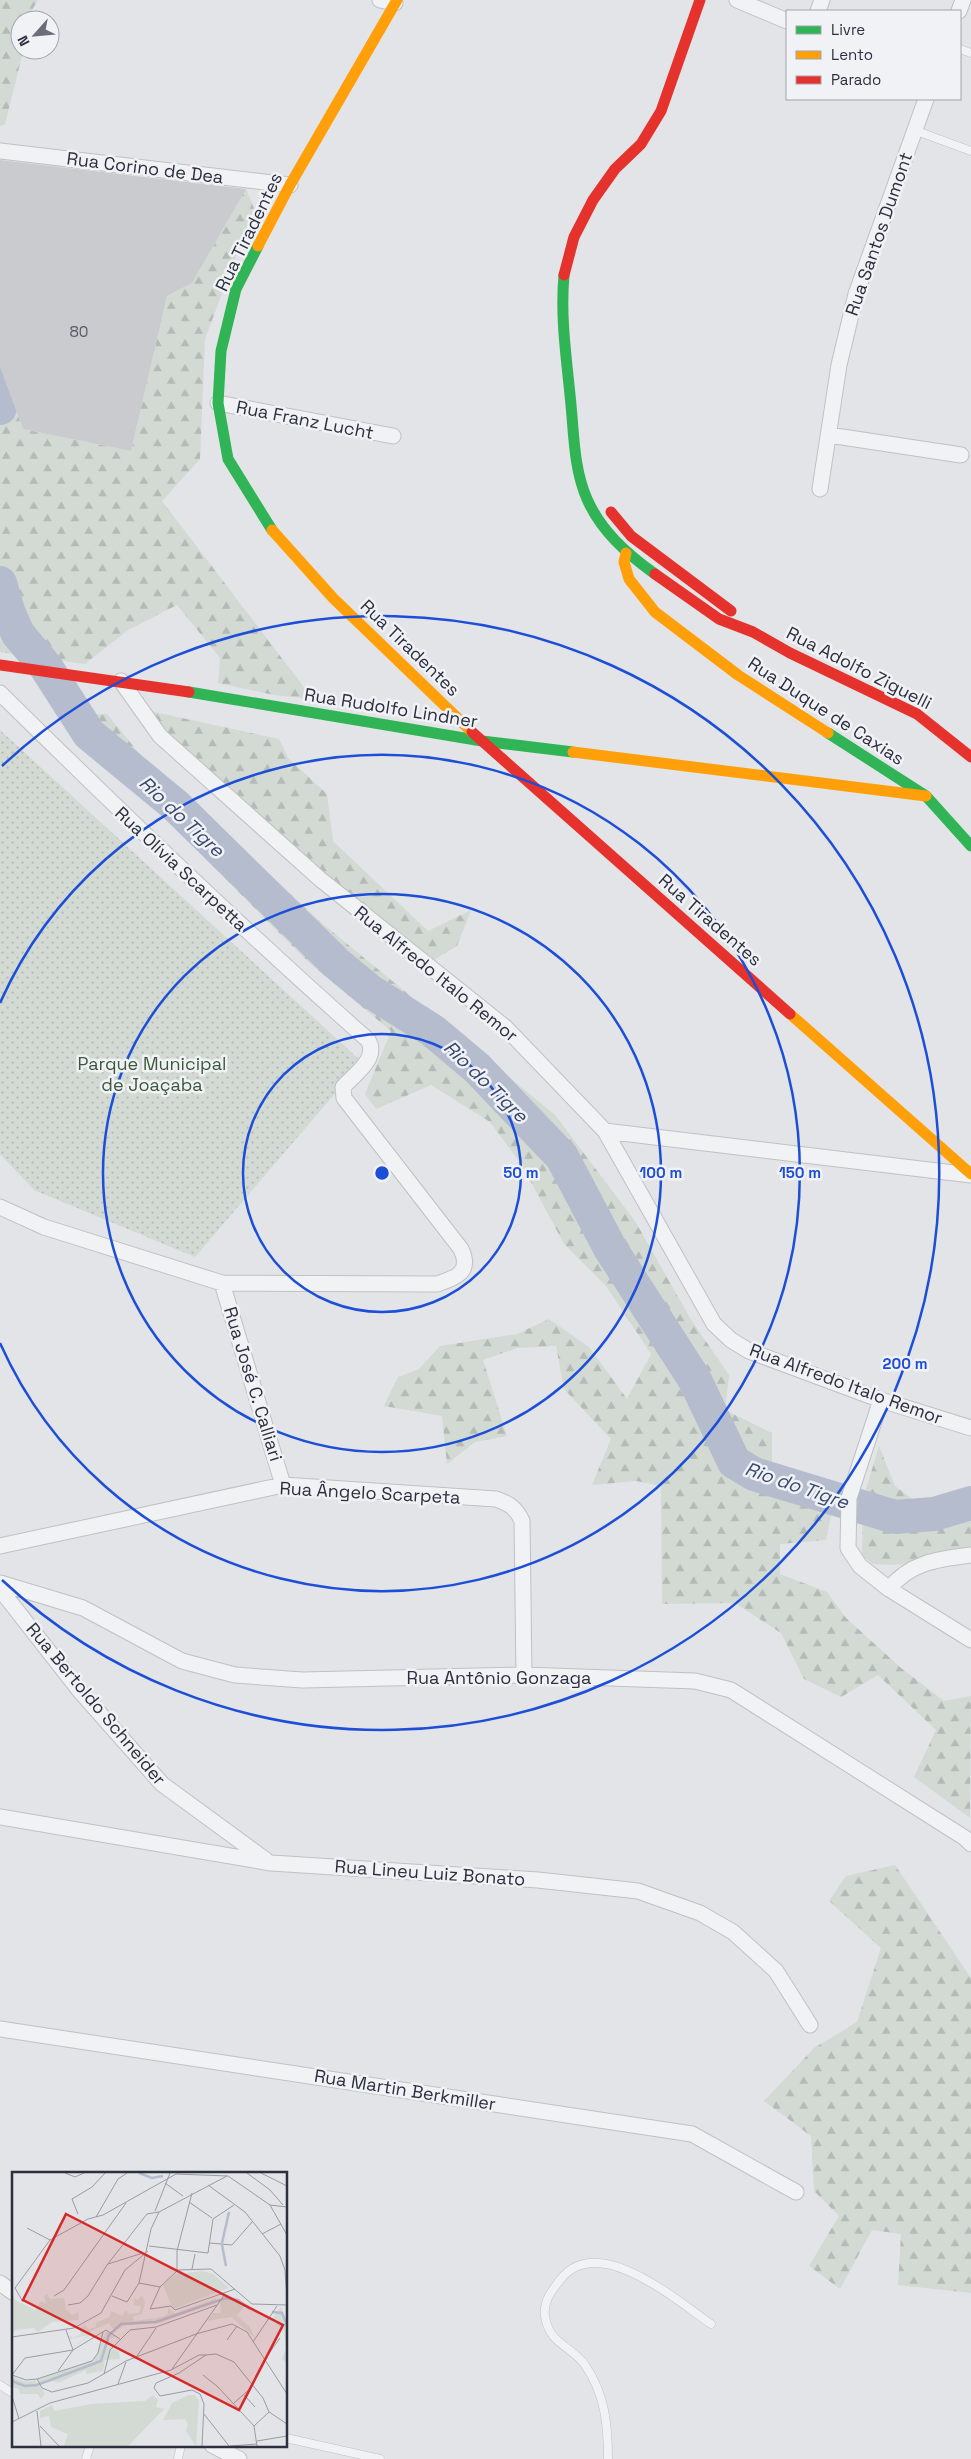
<svg xmlns="http://www.w3.org/2000/svg" width="971" height="2459" viewBox="0 0 971 2459" font-family="'Space Grotesk',sans-serif">
  <style>
    .forest { fill: url(#forest-firs) }
    .park { fill: url(#park-dots) }
    .lines { fill: none; stroke-linecap: round; stroke-linejoin: round }
    .river { stroke: #b4bcce; stroke-width: 34 }
    .building { fill: #cacbcf }
    .lane-casing { stroke: #bfc1c3; stroke-width: 9 }
    .street-casing { stroke: #bfc1c3; stroke-width: 17 }
    .lane { stroke: #f1f2f4; stroke-width: 8 }
    .street { stroke: #f1f2f4; stroke-width: 15 }
    .fast { stroke: #30b455; stroke-width: 11 }
    .slow { stroke: #ff9f0a; stroke-width: 11 }
    .jam { stroke: #e5322d; stroke-width: 11 }
    .ring { fill: none; stroke: #1d4ed8; stroke-width: 2.5 }
    .labels { text-anchor: middle; stroke-width: 5; stroke-linejoin: round; paint-order: stroke }
    .number-label { font-size: 15px; fill: #545864 }
    .street-label { font-size: 18px; fill: #2b2f3e; stroke: #f0f2f6 }
    .park-label { font-size: 18px; fill: #3b583a; stroke: #f0f2f6 }
    .water-label { font-size: 19px; font-style: italic; fill: #3a486d; stroke: #f0f2f6 }
    .inset-river { fill: none; stroke: #b4bcce; stroke-width: 2.5 }
    .inset-road { fill: none; stroke: #999ca3; stroke-width: 1 }
    .view { fill: #d62828; fill-opacity: 0.15; stroke: #d62828; stroke-width: 2.5 }
    .inset-edge { fill: none; stroke: #2b2f3e; stroke-width: 2.5 }
    .centre { fill: #1d4ed8; stroke: #f0f2f6; stroke-width: 2.5 }
    .ring-label { font-size: 15px; text-anchor: middle; font-weight: bold; fill: #1d4ed8; stroke: #f0f2f6; stroke-width: 5; stroke-linejoin: round; paint-order: stroke }
  </style>
  <defs>
    <pattern id="forest-firs" width="22" height="20" patternUnits="userSpaceOnUse" patternTransform="scale(1.25)"><rect width="22" height="20" fill="#d2dad3"/><path d="M5 1l3.5 6h-7zM16 11l3.5 6h-7z" fill="#b4bbb6"/></pattern>
    <pattern id="park-dots" width="8" height="8" patternUnits="userSpaceOnUse" patternTransform="scale(1.25)"><rect width="8" height="8" fill="#d2dad3"/><path d="M2 2h.1M6 6h.1" fill="none" stroke="#b4bbb6" stroke-width="1.8" stroke-linecap="round"/></pattern>
  </defs>
  <rect width="100%" height="100%" fill="#e2e4e7"/>
  <path class="forest" d="M0,0h38l-12,20h-6v30h2v6l-17,68 -5,2z
    M246,189l8,19 -49,131 -5,120 -38,42 151,198 -39,-4 -56,-12 2,-25 -43,-53 -49,25 -43,34 -85,-12v-285l23,62 108,22 36,-155 25,-13z
    M145,710l134,29 9,19 39,36 6,47 95,90 43,-21 -14,36 -27,16 -135,-106 -136,-124z
    M107,714l36,44 180,166 232,191 80,106 55,97 39,57 -4,35 47,23v33l64,25 -10,49 -46,4v30l47,18 19,26 55,50 43,33 27,-5 -1,122 -56,-41 22,-47 -58,-55 -37,22 -37,-18 -23,-46 -46,-30 -73,1 -1,-118 -25,-5 -44,4 19,-46 -47,-50 -8,-43 -39,2 -34,12 24,76 -32,6 -28,22 -5,-48 -58,-10 14,-29 21,-8 21,-23 77,-12 32,-15 40,28 38,52 24,-45 -45,-68 -42,-42 -42,-79 -32,-43 -59,-37 -55,24 -11,-15 26,-63 -85,-71 -242,-244z
    M879,1446l16,40 24,18 52,-8v58l-77,11 -21,-1 -11,-9 1,-56z
    M895,1865l76,113v315l-73,-8 3,-51 -29,-4 -32,59 -31,-23 30,-50 -25,-25 -3,-55 -47,-35 50,-53 43,-26 24,-74 -52,-47 17,-25z"/>
  <path class="park" d="M0,730l362,332 -167,195 -161,-67 -34,-36z"/>
  <g class="lines">
    <path class="river" d="M0,408l9,-45
      M0,583l8,28 10,23 28,33 43,67 86,71 161,158 34,28 63,40 44,37 85,89 48,91 85,132 39,82 20,12 141,43 39,-3 37,-11"/>
  </g>
  <path class="building" d="M0,160l246,29 -54,94 -25,13 -36,155 -108,-22 -23,-62z"/>
  <g class="lines">
    <defs>
      <path id="lane" d="M960,49l11,4
        M914,130l57,21
        M0,2385l14,9
        M286,2438l94,21
        M86,2459l4,-14
        M178,2459l3,-14
        M608,2459c0,-34 -3,-65 -23,-94 -13,-19 -35,-20 -40,-48 -2,-16 6,-25 15,-37 37,-49 116,20 151,44"/>
      <path id="street" d="M380,0l15,3
        M737,0l50,21
        M818,11l4,-11
        M959,11l4,-11
        M0,151l290,34
        M218,403l175,33
        M829,435l132,20
        M820,489l19,-124 17,-71 70,-195
        M121,681l39,55 160,143 185,148 100,104 109,193 17,16 18,11 132,49 90,28
        M0,693c120,118 241,235 368,347 11,18 -13,34 -25,47l1,11 117,151c11,23 -5,29 -24,35l-215,-1 -178,-56 -44,-20
        M605,1131l366,44
        M222,1283l61,202
        M881,1400l-32,98 -1,50 12,18 29,23 82,51
        M0,1546l283,-61 213,14c14,5 20,9 26,22l2,154
        M0,1583l83,25 99,53 53,14 67,5 222,-5 171,6 36,9 234,148 6,6
        M0,1589l79,101 83,94 104,76
        M889,1589c21,-27 50,-30 82,-34
        M0,1817l271,46 267,17 100,11 62,22 33,19 43,39 34,54
        M0,2029l692,105 104,58
        M0,2283l14,10
        M212,2445l27,14"/>
    </defs>
    <use href="#lane" class="lane-casing"/>
    <use href="#street" class="street-casing"/>
    <use href="#lane" class="lane"/>
    <use href="#street" class="street"/>
    <path class="fast" d="M258,246l-22,43 -15,62 -3,52 10,56 44,71
      M564,275c-4,44 3,86 7,130 3,31 3,64 16,94 14,32 40,55 68,75
      M189,692l293,49 91,11
      M828,733l98,63 45,50"/>
    <path class="slow" d="M258,246l32,-61 107,-185
      M272,530l61,68 139,134
      M626,553l-2,9 5,17 26,33 83,63 90,58
      M573,752l353,44
      M790,1014l181,160"/>
    <path class="jam" d="M564,275l10,-38 19,-37 22,-31 26,-25 20,-33 39,-111
      M611,512l20,24 100,75
      M655,574l64,45 34,13 37,21 127,61 54,43
      M0,665l189,27
      M472,732l318,282"/>
  </g>
  <g class="ring">
    <circle cx="382" cy="1173" r="139"/>
    <circle cx="382" cy="1173" r="279"/>
    <path d="M0 1003A418 418 0 1 1 0 1343"/>
    <path d="M2 766A557 557 0 1 1 2 1580"/>
  </g>
  <g class="labels">
    <g class="number-label">
      <text x="79" y="337">80</text>
    </g>
    <g class="street-label">
      <text transform="translate(145 168) rotate(7)" y="6">Rua Corino de Dea</text>
      <text transform="translate(249 232) rotate(-64)" y="6">Rua Tiradentes</text>
      <text transform="translate(879 234) rotate(-71)" y="6">Rua Santos Dumont</text>
      <text transform="translate(305 420) rotate(11)" y="6">Rua Franz Lucht</text>
      <text transform="translate(410 648) rotate(44)" y="6">Rua Tiradentes</text>
      <text transform="translate(859 668) rotate(27)" y="6">Rua Adolfo Ziguelli</text>
      <text transform="translate(391 708) rotate(9)" y="6">Rua Rudolfo Lindner</text>
      <text transform="translate(826 711) rotate(33)" y="6">Rua Duque de Caxias</text>
      <text transform="translate(181 869) rotate(43)" y="6">Rua Olívia Scarpetta</text>
      <text transform="translate(710 920) rotate(41)" y="6">Rua Tiradentes</text>
      <text transform="translate(436 974) rotate(39)" y="6">Rua Alfredo Italo Remor</text>
      <text transform="translate(253 1384) rotate(73)" y="6">Rua José C. Calliari</text>
      <text transform="translate(846 1384) rotate(20)" y="6">Rua Alfredo Italo Remor</text>
      <text transform="translate(370 1493) rotate(3)" y="6">Rua Ângelo Scarpeta</text>
      <text x="499" y="1684">Rua Antônio Gonzaga</text>
      <text transform="translate(96 1704) rotate(50)" y="6">Rua Bertoldo Schneider</text>
      <text transform="translate(430 1873) rotate(4)" y="6">Rua Lineu Luiz Bonato</text>
      <text transform="translate(405 2090) rotate(9)" y="6">Rua Martin Berkmiller</text>
    </g>
    <g class="park-label">
      <text x="152" y="1070">Parque Municipal<tspan x="152" dy="21">de Joaçaba</tspan></text>
    </g>
    <g class="water-label">
      <text transform="translate(182 816) rotate(43)" y="7">Rio do Tigre</text>
      <text transform="translate(486 1081) rotate(44)" y="7">Rio do Tigre</text>
      <text transform="translate(797 1485) rotate(19)" y="7">Rio do Tigre</text>
    </g>
  </g>
  <g transform="translate(12 2172)">
    <rect width="275" height="275" fill="#e2e4e7"/>
    <path d="M0,119l3,9 20,10 6,-9 5,3 -2,-8 3,-2 3,5 14,-1 2,11 6,6 6,-3 1,8 -27,2 -14,10 -4,-4 -19,2 -3,6zM215,122l24,12 -7,1 -7,9 12,10 6,12 -24,-21 -24,4 6,-8h8l-1,-11zM130,123l3,8 -3,11 -10,3 3,4 27,-4 6,-3v-6l7,5 42,-15 -2,4 -55,21 -34,2 -12,6 -5,-8 -18,8 -2,5 -15,11 14,-12 -17,4 -2,-4 4,3 8,-4 -2,-6 6,-3 4,4 7,-2v-4l13,-6 3,-6 10,5 4,-6 3,4 10,-1 2,-7 -7,-1v-7l4,2zM269,135l6,17v39l-5,-4 4,-10 -2,-17 -12,-13zM94,159l10,6 -7,1 -2,6 12,8 1,7 -15,1 -2,11 -17,3v-4l-28,13 -5,-2 -13,3 -2,-5 56,-19zM0,205l15,5 8,-2 10,13 -4,6 -3,-5h-18l-1,-5 -7,-2zM141,223l5,5 -2,7 8,2 -36,37h-64l4,-12 -17,-7 -2,-11 -9,2v-7l12,-6 2,6 38,-7 53,-3zM177,223h6l4,6 -3,45 -10,-15 2,-7 -3,-5 -22,1 9,-17z" fill="#d2dad3"/>
    <path d="M190,99l11,3 16,14 -56,21 -10,-24 13,-11z" fill="#d2dad3"/>
    <path class="inset-river" d="M127,1l13,5 11,-2M210,71l7,-31M210,73l4,21M260,140l10,1 5,12M0,209l13,5 12,-1 64,-24 8,-26 12,-11 35,-2 70,-24 12,2 12,9"/>
    <path class="inset-road" d="M53,1l10,4 9,-4M235,1l23,17 13,15M249,1l26,13M153,11l18,13M196,13l37,27 35,44 5,14 2,27M177,30l23,16M258,33l17,2M143,39l15,-38M66,42l-6,-15 20,-12 13,-14M84,45l22,-38 9,-6M201,47l21,-14M15,56l23,12M250,62l19,-10M198,71l22,2 20,-23M137,74l59,7 5,-34M96,92l35,-11M180,97l3,-15M165,98l34,-1 41,35 35,1M165,99l-17,16 -10,22 21,-3 4,4 60,-21M165,99v-20l15,-58M127,111l21,4M42,124l10,-6 62,-87M100,124l15,6 12,-19 12,-54 8,-17 68,-36M11,130l-8,-14 35,-48 38,-21 15,-4 73,-41 52,2 42,29 17,30M56,133l12,-2 8,-7 19,-31 40,-51 12,-2M0,165l62,-9 27,-15 24,-43 23,-19M215,168l10,-14M241,170l24,-36M125,184l19,-28M253,187l15,-21M160,197l53,-75M46,199l15,-21 -7,-20M92,202l6,-24 20,-20 26,-3 61,-22M0,203l13,-17 48,-8 33,-20 14,9M0,203l14,5 11,-1 55,-18 6,-8 5,-21M191,203l15,12 36,39 3,20M25,207l5,9 10,4 36,-9 38,-22 70,-27 36,-10 15,8 40,62M106,212l8,-22M232,223l11,12M0,224l7,23M222,231l18,-16M25,239l4,35M192,242l25,32M0,250l38,-19 121,-33 28,-15h7M28,254l19,20M242,254l15,-14M245,269l30,-5M190,274l2,-42 -4,-10 -8,-4 -32,6 -6,-8 2,-5 23,-10 27,-18 10,-1 18,8 29,36 6,14 18,12M218,274l27,-2"/>
    <path class="view" d="M54,42l217,111 -44,85 -216,-110z"/>
    <rect width="275" height="275" class="inset-edge"/>
  </g>
  <circle cx="382" cy="1173" r="8" class="centre"/>
  <g class="ring-label">
    <text x="521" y="1178">50 m</text>
    <text x="661" y="1178">100 m</text>
    <text x="800" y="1178">150 m</text>
    <text x="905" y="1369">200 m</text>
  </g>
  <rect x="786" y="10" width="175" height="90" fill="#f0f2f6" stroke="#a1a4ac"/>
  <rect x="796" y="26" width="25" height="8" fill="#30b455" stroke="#a1a4ac"/>
  <text x="831" y="35" font-size="15" fill="#2b2f3e">Livre</text>
  <rect x="796" y="51" width="25" height="8" fill="#ff9f0a" stroke="#a1a4ac"/>
  <text x="831" y="60" font-size="15" fill="#2b2f3e">Lento</text>
  <rect x="796" y="76" width="25" height="8" fill="#e5322d" stroke="#a1a4ac"/>
  <text x="831" y="85" font-size="15" fill="#2b2f3e">Parado</text>
  <g transform="translate(35 35) rotate(243)"><circle r="24" fill="#f0f2f6" stroke="#a1a4ac"/>
  <path d="M0-4L9 19L0 12L-9 19Z" fill="#6b6e79"/>
  <text y="-8" font-size="14" font-weight="bold" text-anchor="middle" fill="#2b2f3e">N</text>
  </g>
</svg>
